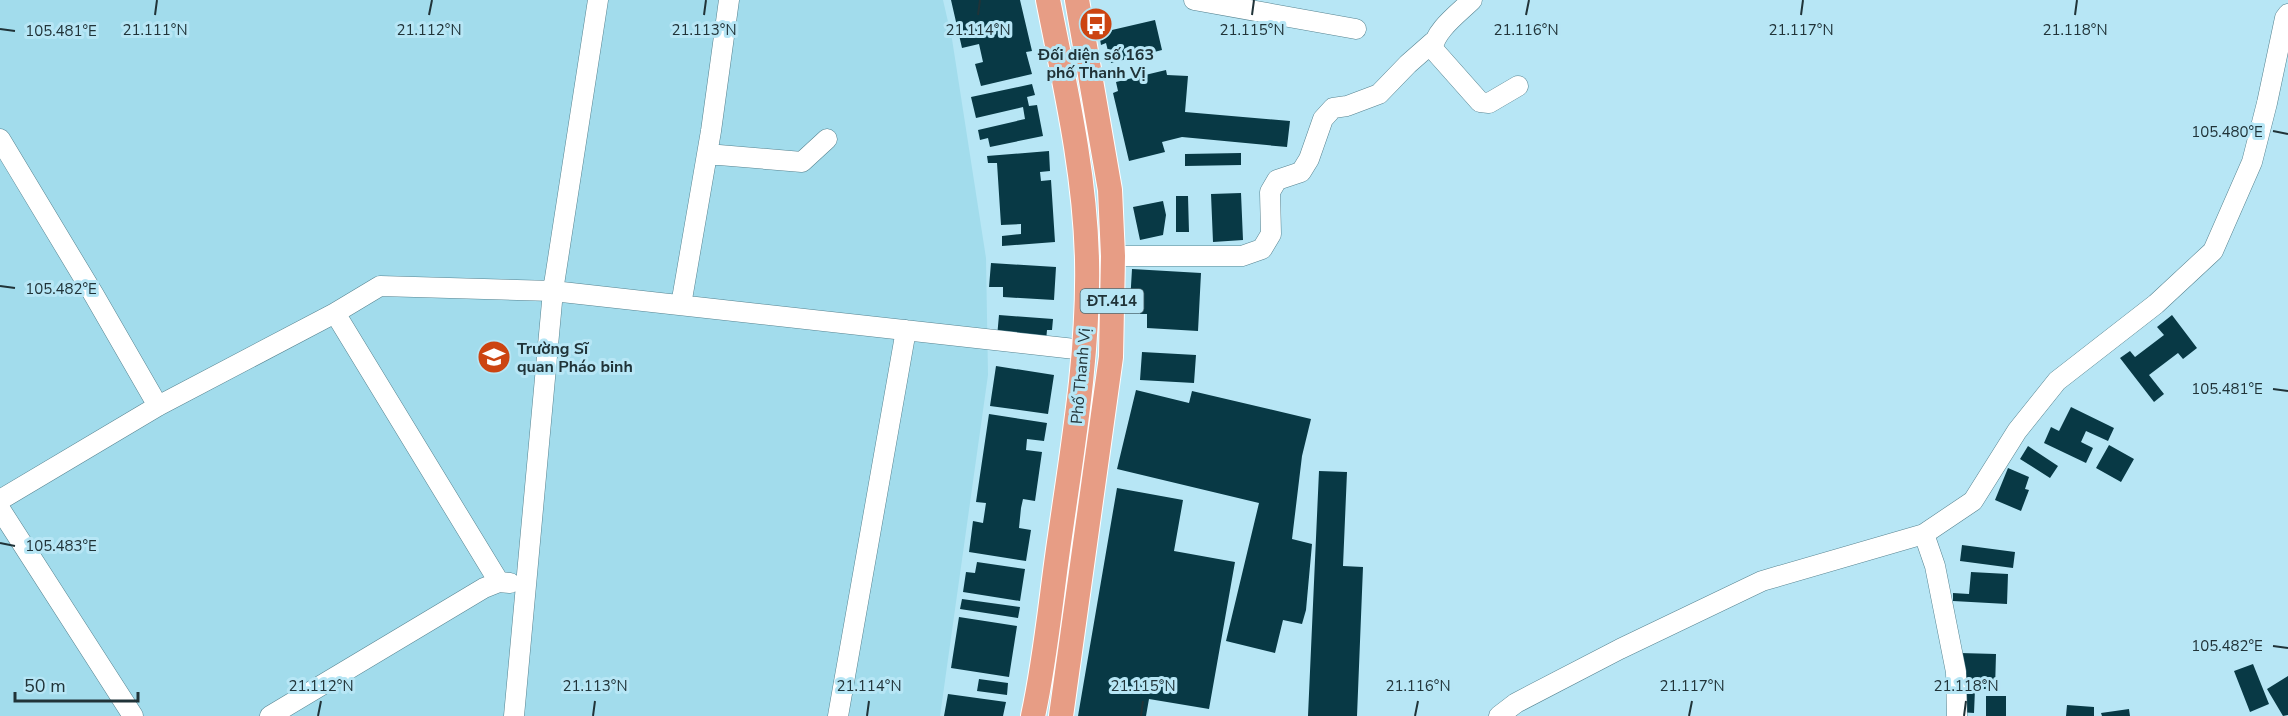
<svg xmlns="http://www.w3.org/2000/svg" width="2288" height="716" viewBox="0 0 2288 716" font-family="'Nunito Sans',sans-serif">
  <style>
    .built { fill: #a2dcec }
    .building { fill: #083945 }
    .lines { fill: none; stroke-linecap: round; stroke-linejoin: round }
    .minor-casing { stroke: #568390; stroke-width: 21 }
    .major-casing { stroke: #fff; stroke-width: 26 }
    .minor { stroke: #fff; stroke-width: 20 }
    .major { stroke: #e79d85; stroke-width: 24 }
    .ticks { fill: none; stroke: #203338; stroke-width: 2 }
    .labels { text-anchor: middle; stroke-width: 6; stroke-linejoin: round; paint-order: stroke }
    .shield { fill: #b7e6f5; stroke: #4d6971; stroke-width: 1.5 }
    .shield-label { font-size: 15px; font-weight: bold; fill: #203338 }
    .poi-label { font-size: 16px; font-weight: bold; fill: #203338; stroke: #b7e6f5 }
    .street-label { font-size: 16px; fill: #203338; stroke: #b7e6f5 }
    .ticks-label { font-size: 15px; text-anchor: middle; fill: #203338; stroke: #b7e6f5; stroke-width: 6; stroke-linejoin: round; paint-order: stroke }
  </style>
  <rect width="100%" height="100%" fill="#b7e6f5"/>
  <path class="built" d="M0,0h943l9,39 34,219 2,117 -48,341h-940z"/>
  <path class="building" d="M951,0h69l12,51 -6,1 6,22 -51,12 -6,-22 8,-2 -4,-18 -17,4z
    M1155,20l7,30 -51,13 -5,-20 -5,2 -2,-12z
    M1166,70l1,5 21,1 -3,36 105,9 -3,26 -105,-10 -20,5 3,10 -36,9 -16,-68 5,-2 -2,-9z
    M1032,84l3,11 -8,2 2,9 8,-1 6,31 -53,11 -2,-9 -8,2 -2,-10 47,-11 -2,-12 -47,11 -5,-21z
    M1049,151l1,20 -10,1 1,9 10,-1 4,62 -53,4v-10l19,-2v-10l-20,1 -4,-62h-9l-1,-7z
    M1241,153v12l-56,1v-12z
    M1241,193l2,47 -30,2 -2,-48z
    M1176,196h12l1,36h-13z
    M1163,201l3,14 -3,20 -23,5 -7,-33z
    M991,263l65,4 -2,33 -51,-3v-10h-14z
    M1132,269l69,4 -3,58 -51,-3v-14h-7v-11h-10z
    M999,315l54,4 -1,11h-5l-1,11 -49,-4z
    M2172,315l25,33 -14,11 -5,-6 -29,22 15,19 -10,8 -34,-44 10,-7 5,6 29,-22 -7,-8z
    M1142,352l54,3 -2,28 -54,-3z
    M996,366l58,9 -6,39 -58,-8z
    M1136,390l53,13 3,-12 119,28 -9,37 -10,83 20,5 -6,66 -4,14 -19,-4 -8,33 -49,-12 33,-138 -142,-34z
    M2071,407l43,21 -6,13 -22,-10 -5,11 12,6 -7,15 -42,-20 7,-16 8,4z
    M989,414l58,9 -3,18 -17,-2 -1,11 16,2 -7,49 -12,-2 -2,9 -2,20 12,2 -5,31 -57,-9 4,-31 10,2 3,-20 -10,-1z
    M2109,445l25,14 -13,23 -25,-14z
    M2028,446l30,20 -8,12 -30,-19z
    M2008,468l21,9 -4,12 4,1 -8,21 -26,-11z
    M1319,471l28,1 -4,94 20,1 -6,149h-49z
    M1117,488l66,12 -9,51 61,11 -26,147 -60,-10 -3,17h-68z
    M1962,545l53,7 -2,16 -53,-7z
    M977,562l48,7 -5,32 -57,-9 3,-20 9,1z
    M1971,572l37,2 -1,30 -54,-3v-8l16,1z
    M962,599l58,8 -2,11 -58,-9z
    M959,617l58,9 -8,51 -58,-9z
    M1960,653l36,1 -1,35h-20l-1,24 -15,-1z
    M2253,664l16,40 -19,8 -16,-41z
    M2288,676v39l-5,1 -16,-27z
    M979,679l29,4 -1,12 -30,-4z
    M948,694l58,8 -3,14h-59z
    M1986,696h20v20h-20z
    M2067,705l27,2v9h-28z
    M2129,709l1,7h-28l-1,-3z"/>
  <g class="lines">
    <defs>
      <path id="minor" d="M1194,0l162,29
        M1472,0c-13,13 -38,31 -39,49l47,53 9,1 29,-17
        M0,139l94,156 64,111
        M707,154l95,8 25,-23
        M1113,256h129l20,-7 9,-15 -1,-42 7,-12 24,-8 8,-13 14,-40 10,-11 14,-2 32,-12 29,-30 25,-22
        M681,305l30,-174 18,-131
        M335,313l164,269
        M0,500l158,-94 177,-93 45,-27 173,5 531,59
        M0,509l133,207
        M1924,534l11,32 21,106 1,44
        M270,716l214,-128 15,-6 11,1
        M514,716l39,-425 45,-291
        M838,716l68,-386
        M1499,716l17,-13 104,-54 142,-68 162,-47 49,-33 44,-70 40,-50 99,-77 57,-53 39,-89 15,-59 18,-85 3,-4"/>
      <path id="major" d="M1033,716c13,-59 18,-120 27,-180 13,-91 29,-183 27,-276 -2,-88 -22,-174 -39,-260
        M1061,716l50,-359 2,-101 -3,-66 -33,-190"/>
    </defs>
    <use href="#minor" class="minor-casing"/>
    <use href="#major" class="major-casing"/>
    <use href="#minor" class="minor"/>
    <use href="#major" class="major"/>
  </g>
  <path class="ticks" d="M155,15l2,-15M429,15l3,-15M704,15l2,-15M978,15l2,-15M1252,15l2,-15M1526,15l3,-15M1801,15l2,-15M2075,15l2,-15M0,29l15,2M2273,131l15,3M0,286l15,2M2273,389l15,2M0,543l15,3M2273,646l15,2M318,716l3,-15M593,716l2,-15M867,716l2,-15M1141,716l2,-15M1415,716l3,-15M1689,716l3,-15M1964,716l2,-15"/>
  <defs>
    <symbol id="bus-disc" viewBox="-11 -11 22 22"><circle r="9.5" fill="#c41" stroke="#b7e6f5"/><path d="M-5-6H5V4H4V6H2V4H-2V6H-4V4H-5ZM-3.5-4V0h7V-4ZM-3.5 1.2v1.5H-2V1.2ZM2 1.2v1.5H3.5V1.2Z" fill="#fff"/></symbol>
    <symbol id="university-disc" viewBox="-11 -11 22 22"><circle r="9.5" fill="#c41" stroke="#b7e6f5"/><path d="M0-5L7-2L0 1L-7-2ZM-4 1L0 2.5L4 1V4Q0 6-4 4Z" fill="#fff"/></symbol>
  </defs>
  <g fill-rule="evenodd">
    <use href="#bus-disc" x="1077" y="5" width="38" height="38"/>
    <use href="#university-disc" x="475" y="338" width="38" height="38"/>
  </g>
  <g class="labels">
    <rect class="shield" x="1080.5" y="289" width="63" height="24" rx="4.5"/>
    <g class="shield-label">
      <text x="1112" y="306">ĐT.414</text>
    </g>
    <g class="poi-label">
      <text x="1096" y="60">Đối diện số 163<tspan x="1096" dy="18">phố Thanh Vị</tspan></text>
      <text x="517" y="354" text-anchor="start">Trường Sĩ<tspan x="517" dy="18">quan Pháo binh</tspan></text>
    </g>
    <g class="street-label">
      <text transform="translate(1080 376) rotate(-85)" y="6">Phố Thanh Vị</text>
    </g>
  </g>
  <g class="ticks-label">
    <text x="155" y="35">21.111°N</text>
    <text x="429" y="35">21.112°N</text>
    <text x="704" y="35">21.113°N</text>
    <text x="978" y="35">21.114°N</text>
    <text x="1252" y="35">21.115°N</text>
    <text x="1526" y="35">21.116°N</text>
    <text x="1801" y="35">21.117°N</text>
    <text x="2075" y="35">21.118°N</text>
    <text x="61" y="36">105.481°E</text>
    <text x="2227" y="137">105.480°E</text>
    <text x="61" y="294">105.482°E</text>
    <text x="2227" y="394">105.481°E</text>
    <text x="61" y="551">105.483°E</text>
    <text x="2227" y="651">105.482°E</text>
    <text x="321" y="691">21.112°N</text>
    <text x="595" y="691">21.113°N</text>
    <text x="869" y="691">21.114°N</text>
    <text x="1143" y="691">21.115°N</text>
    <text x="1418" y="691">21.116°N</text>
    <text x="1692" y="691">21.117°N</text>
    <text x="1966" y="691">21.118°N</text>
  </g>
  <path d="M15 692v9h123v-9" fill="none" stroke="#203338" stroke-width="3"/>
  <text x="24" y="692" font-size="18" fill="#203338" stroke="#b7e6f5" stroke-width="4.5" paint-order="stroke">50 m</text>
</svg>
